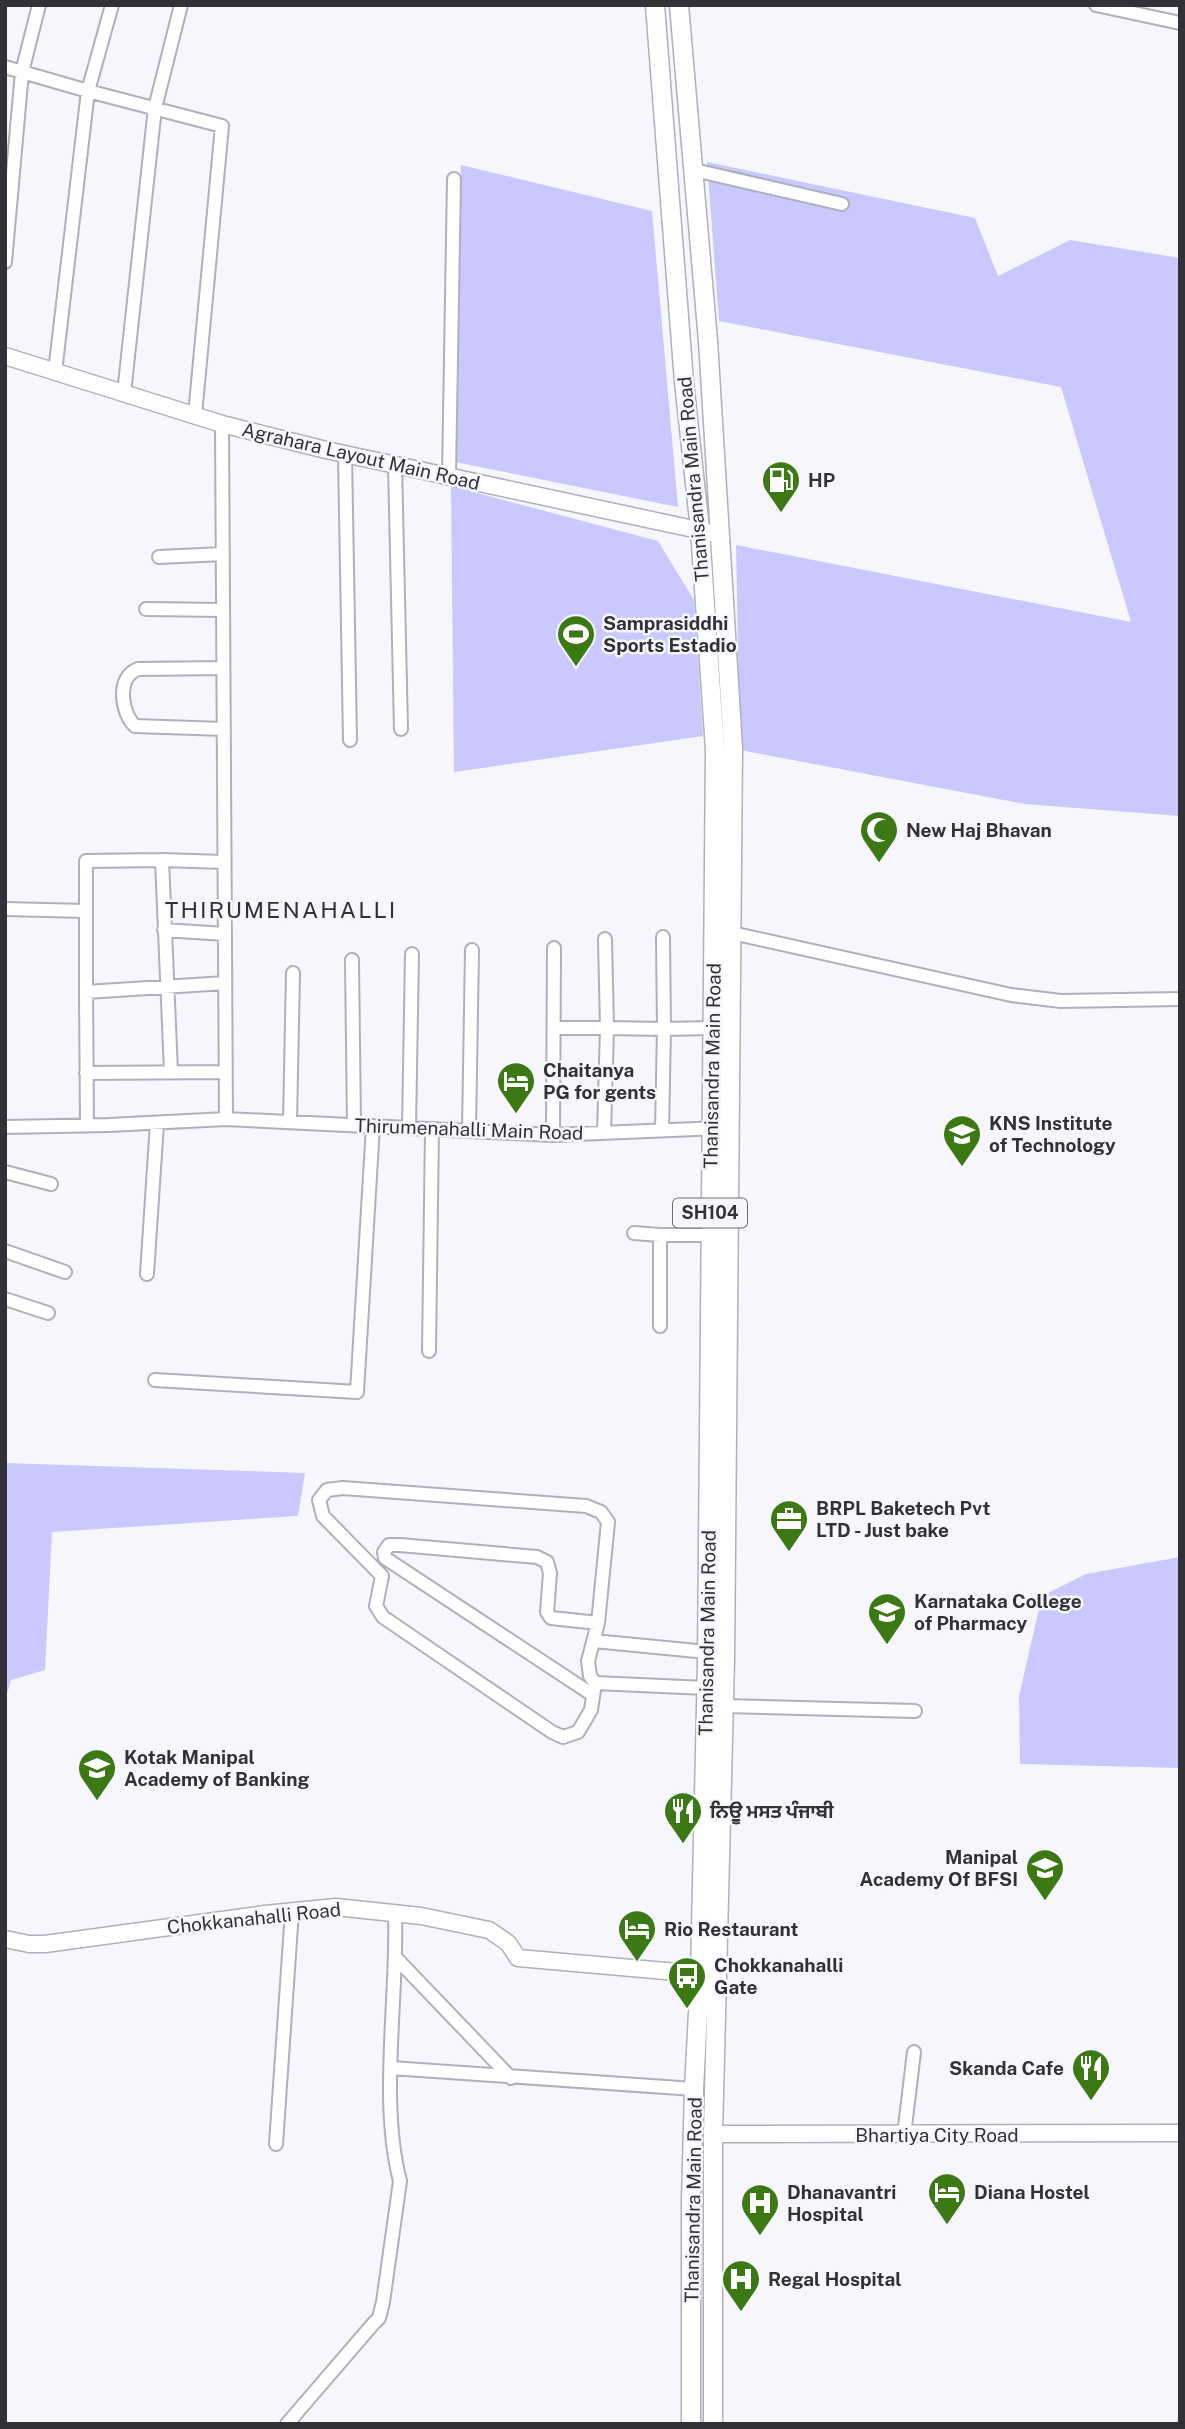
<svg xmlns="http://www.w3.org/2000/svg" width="1185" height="2429" viewBox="0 0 1185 2429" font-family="'Public Sans','Noto Sans Gurmukhi',sans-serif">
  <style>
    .green { fill: #cac8fc }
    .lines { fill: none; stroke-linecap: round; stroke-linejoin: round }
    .street-casing { stroke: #afafbf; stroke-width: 16 }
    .secondary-casing { stroke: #afafbf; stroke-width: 19 }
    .primary-casing { stroke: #afafbf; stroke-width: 21 }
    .street { stroke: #fff; stroke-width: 12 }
    .secondary { stroke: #fff; stroke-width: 16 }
    .primary { stroke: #fff; stroke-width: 18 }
    .labels { text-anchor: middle; stroke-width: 5; stroke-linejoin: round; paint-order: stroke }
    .shield { fill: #f6f6fc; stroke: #6c6c72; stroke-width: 2 }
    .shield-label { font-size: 18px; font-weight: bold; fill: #313137 }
    .street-label { font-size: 19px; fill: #313137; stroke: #f6f6fc }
    .poi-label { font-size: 19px; font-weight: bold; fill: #313137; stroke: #f6f6fc; text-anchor: start }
    .quarter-label { font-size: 23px; letter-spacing: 2px; fill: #313137; stroke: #f6f6fc }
  </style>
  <rect width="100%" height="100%" fill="#f6f6fc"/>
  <path class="green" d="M707,162l268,56 23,58 72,-36 110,18v558l-155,-12 -285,-54 -4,-205 395,77 -70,-235 -342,-66z
    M461,165l191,46 26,296 -223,-45z
    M451,486l207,55 36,59 9,136 -249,36z
    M5,1463l300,10 -7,43 -246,16 -7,138 -34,10 -6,20z
    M1180,1557v211l-160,-4 -1,-68 23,-100 44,-22z"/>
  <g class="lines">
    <defs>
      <path id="street" d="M1096,5l84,18
        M5,67l83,24 134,35 -27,289
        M694,170l148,34
        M5,262l17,-190 17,-67
        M55,372l33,-281 24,-86
        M124,393l31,-285 26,-103
        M345,454l5,286
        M395,465l6,264
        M449,476l5,-297
        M159,557l64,-3
        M146,609l77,1
        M223,668l-85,1c-22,8 -17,44 -3,57l89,3
        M162,860l9,212
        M224,862l-62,-2 -76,1v131l139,-9
        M5,909l81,2
        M164,930l61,4
        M732,933l279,62 50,6 119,-2
        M663,937l1,92 48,-1
        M352,960l2,165
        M86,992l1,133
        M554,1028h53l-2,-89
        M86,1073l139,-1
        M226,1119l327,16 166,-7
        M290,1122l3,-149
        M5,1127l104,-2 117,-6 -4,-695
        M409,1128l3,-174
        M469,1131l3,-181
        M604,1133l3,-105 57,1 -2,101
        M553,1135l1,-187
        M5,1172l46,12
        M634,1233l26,2
        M5,1251l60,21
        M147,1274l10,-151
        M5,1299l43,14
        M660,1326v-91h50
        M429,1351l3,-222
        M155,1380l202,12 16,-266
        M343,1488l243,18 15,6 7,10 -10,101 -10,38 2,15 5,7 -4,27 -13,22 -15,5 -11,-5 -169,-115 -7,-11 6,-30 -59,-60 -4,-16 8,-10z
        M594,1641l113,11
        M595,1683l111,5
        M593,1695l-208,-137 -1,-6 5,-7h11l137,12 10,5 3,11 -3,39 4,6 47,5
        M725,1706l190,5
        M396,1958l115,120
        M391,2068l303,21
        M904,2135l10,-83
        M276,2144l16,-233
        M287,2424l86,-100 6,-6 4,-16 17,-121c-21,-80 -2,-183 -5,-268"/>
      <path id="secondary" d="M5,356l217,68 104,26 386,83
        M5,1939l24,5h16l220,-30 71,-7 85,9 68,14 19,13 10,15 193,17
        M713,2134l467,-1"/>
      <path id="primary" d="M655,5l29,377 16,148 15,220 -8,912 -7,312 -6,115 -3,113v222
        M679,5l29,336 25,407 -8,912 -12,474v290"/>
    </defs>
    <use href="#street" class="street-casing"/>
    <use href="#secondary" class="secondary-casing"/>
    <use href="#primary" class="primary-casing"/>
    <use href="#street" class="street"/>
    <use href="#secondary" class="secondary"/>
    <use href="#primary" class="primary"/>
  </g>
  <defs>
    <symbol id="fuel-pin" viewBox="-11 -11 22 30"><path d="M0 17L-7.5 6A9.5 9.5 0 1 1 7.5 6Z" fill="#3c7914" stroke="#f6f6fc"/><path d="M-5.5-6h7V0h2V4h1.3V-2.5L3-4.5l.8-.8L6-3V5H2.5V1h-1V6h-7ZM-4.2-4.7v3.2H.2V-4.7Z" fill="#fff"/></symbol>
    <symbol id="stadium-pin" viewBox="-11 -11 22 30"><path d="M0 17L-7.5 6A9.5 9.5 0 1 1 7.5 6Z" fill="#3c7914" stroke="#f6f6fc"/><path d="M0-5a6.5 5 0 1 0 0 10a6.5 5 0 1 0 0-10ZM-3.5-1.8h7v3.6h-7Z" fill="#fff"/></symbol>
    <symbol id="mosque-pin" viewBox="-11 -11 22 30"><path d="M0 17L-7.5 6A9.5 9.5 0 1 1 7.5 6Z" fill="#3c7914" stroke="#f6f6fc"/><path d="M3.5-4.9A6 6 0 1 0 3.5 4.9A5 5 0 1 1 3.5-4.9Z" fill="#fff"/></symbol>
    <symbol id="hotel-pin" viewBox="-11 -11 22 30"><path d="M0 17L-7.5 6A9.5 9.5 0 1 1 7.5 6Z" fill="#3c7914" stroke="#f6f6fc"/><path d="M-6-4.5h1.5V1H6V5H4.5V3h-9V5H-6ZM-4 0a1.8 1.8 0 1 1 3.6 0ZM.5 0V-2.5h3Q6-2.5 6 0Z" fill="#fff"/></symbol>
    <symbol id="university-pin" viewBox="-11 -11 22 30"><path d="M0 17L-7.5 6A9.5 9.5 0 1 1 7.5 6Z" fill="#3c7914" stroke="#f6f6fc"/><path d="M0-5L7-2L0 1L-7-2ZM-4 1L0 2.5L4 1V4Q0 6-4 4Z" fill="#fff"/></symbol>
    <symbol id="office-pin" viewBox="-11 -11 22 30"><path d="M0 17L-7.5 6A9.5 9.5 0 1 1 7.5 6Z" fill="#3c7914" stroke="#f6f6fc"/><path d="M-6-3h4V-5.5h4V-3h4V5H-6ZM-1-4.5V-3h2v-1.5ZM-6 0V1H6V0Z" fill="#fff"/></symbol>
    <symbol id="restaurant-pin" viewBox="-11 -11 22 30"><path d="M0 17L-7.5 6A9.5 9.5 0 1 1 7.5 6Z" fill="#3c7914" stroke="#f6f6fc"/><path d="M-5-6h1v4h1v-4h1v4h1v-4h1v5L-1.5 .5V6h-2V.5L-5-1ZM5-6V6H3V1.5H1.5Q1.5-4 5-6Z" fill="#fff"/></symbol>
    <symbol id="bus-pin" viewBox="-11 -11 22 30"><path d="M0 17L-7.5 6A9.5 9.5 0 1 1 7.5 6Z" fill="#3c7914" stroke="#f6f6fc"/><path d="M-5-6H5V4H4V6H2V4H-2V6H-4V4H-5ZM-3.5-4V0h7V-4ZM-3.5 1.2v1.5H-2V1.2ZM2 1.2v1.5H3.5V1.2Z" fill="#fff"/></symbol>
    <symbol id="hospital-pin" viewBox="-11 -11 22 30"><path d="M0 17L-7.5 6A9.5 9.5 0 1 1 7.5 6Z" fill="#3c7914" stroke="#f6f6fc"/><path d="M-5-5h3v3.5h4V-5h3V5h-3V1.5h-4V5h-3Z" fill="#fff"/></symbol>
  </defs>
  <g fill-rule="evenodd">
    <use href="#fuel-pin" x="759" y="458" width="44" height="60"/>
    <use href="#stadium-pin" x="554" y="612" width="44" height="60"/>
    <use href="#mosque-pin" x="857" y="808" width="44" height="60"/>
    <use href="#hotel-pin" x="494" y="1059" width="44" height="60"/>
    <use href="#university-pin" x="940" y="1112" width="44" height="60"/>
    <use href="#office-pin" x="767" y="1497" width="44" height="60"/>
    <use href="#university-pin" x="865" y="1590" width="44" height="60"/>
    <use href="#university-pin" x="75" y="1746" width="44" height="60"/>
    <use href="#restaurant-pin" x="661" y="1789" width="44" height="60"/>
    <use href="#university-pin" x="1023" y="1846" width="44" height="60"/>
    <use href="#hotel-pin" x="615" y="1907" width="44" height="60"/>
    <use href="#bus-pin" x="665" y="1954" width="44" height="60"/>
    <use href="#restaurant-pin" x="1069" y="2046" width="44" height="60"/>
    <use href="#hotel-pin" x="925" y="2170" width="44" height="60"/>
    <use href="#hospital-pin" x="738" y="2181" width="44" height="60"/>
    <use href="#hospital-pin" x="719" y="2257" width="44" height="60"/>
  </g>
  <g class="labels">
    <rect class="shield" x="673" y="1198.5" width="74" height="29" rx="5"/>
    <g class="shield-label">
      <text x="710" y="1219">SH104</text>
    </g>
    <g class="street-label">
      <text transform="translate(361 456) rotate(13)" y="7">Agrahara Layout Main Road</text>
      <text transform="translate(693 479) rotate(-95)" y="7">Thanisandra Main Road</text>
      <text transform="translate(712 1066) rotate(-89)" y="7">Thanisandra Main Road</text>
      <text transform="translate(469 1129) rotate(2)" y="7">Thirumenahalli Main Road</text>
      <text transform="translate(707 1633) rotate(-89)" y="7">Thanisandra Main Road</text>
      <text transform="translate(254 1918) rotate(-6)" y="7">Chokkanahalli Road</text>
      <text x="937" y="2142">Bhartiya City Road</text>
      <text transform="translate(693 2200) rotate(-89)" y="7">Thanisandra Main Road</text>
    </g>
    <g class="poi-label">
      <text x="808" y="487">HP</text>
      <text x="603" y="630">Samprasiddhi<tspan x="603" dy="22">Sports Estadio</tspan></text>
      <text x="906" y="837">New Haj Bhavan</text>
      <text x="543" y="1077">Chaitanya<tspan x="543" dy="22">PG for gents</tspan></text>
      <text x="989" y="1130">KNS Institute<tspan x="989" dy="22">of Technology</tspan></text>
      <text x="816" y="1515">BRPL Baketech Pvt<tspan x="816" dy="22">LTD - Just bake</tspan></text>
      <text x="914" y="1608">Karnataka College<tspan x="914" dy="22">of Pharmacy</tspan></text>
      <text x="124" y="1764">Kotak Manipal<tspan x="124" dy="22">Academy of Banking</tspan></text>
      <text x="710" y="1818">ਨਿਉੁੂ ਮਸਤ ਪੰਜਾਬੀ</text>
      <text x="1018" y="1864" text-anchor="end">Manipal<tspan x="1018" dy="22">Academy Of BFSI</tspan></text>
      <text x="664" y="1936">Rio Restaurant</text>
      <text x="714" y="1972">Chokkanahalli<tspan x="714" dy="22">Gate</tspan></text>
      <text x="1064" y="2075" text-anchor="end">Skanda Cafe</text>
      <text x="787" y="2199">Dhanavantri<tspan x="787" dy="22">Hospital</tspan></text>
      <text x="974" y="2199">Diana Hostel</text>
      <text x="768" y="2286">Regal Hospital</text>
    </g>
    <g class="quarter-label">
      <text x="281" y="918">THIRUMENAHALLI</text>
    </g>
  </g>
  <rect width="1185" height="2429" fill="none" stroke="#313137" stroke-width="14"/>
</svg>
